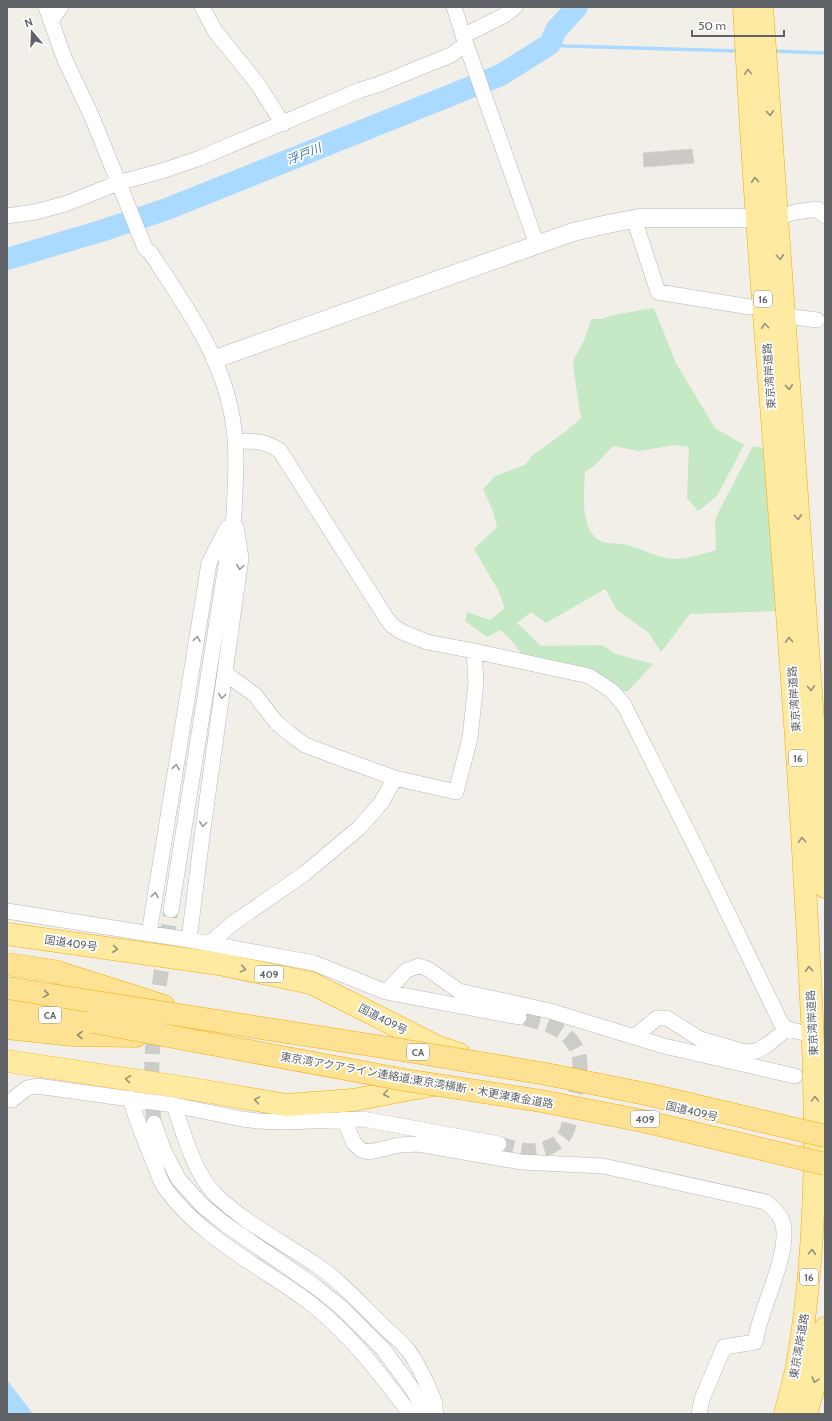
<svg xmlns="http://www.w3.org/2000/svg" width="832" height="1421" viewBox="0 0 832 1421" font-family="Cabin,'Noto Sans JP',sans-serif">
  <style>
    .green { fill: #c5e8c5 }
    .water { fill: #aadaff }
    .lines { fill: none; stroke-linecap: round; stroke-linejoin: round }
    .stream { stroke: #aadaff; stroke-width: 3.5 }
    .river { stroke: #aadaff; stroke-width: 22 }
    .building { fill: #cccac5; stroke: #d6d1c6 }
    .minor-tunnel { stroke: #ccccc8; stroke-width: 15; stroke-dasharray: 15 8; stroke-linecap: butt }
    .minor-casing { stroke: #b5b8bc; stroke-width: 16 }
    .tertiary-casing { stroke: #b5b8bc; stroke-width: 19 }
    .trunk-casing { stroke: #f9ab00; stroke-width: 23 }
    .motorway-casing { stroke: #f9ab00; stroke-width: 23 }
    .minor { stroke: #fff; stroke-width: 15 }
    .tertiary { stroke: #fff; stroke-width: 18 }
    .trunk { stroke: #feeaa1; stroke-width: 22 }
    .motorway { stroke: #fde293; stroke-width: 22 }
    .motorway-bridge-casing { stroke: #f9ab00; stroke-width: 23; stroke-linecap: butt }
    .motorway-bridge { stroke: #fde293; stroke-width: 22 }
    .oneway { stroke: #97927c }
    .oneway2 { stroke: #979a9d }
    .oneway3 { stroke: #8e8975 }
    .labels { text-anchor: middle; stroke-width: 3.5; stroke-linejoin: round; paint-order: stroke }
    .shield { fill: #fff; stroke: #8f9295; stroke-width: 1 }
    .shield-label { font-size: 10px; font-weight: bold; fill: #5f6368 }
    .street-label { font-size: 11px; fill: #5f6368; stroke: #fff }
    .water-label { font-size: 12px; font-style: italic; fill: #4174aa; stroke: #fff }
  </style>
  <rect width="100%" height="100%" fill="#f1efe8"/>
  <path class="green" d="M654,308l22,55 39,65 29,17 -27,51 -19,15 -11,-13 2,-51 -15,-2 -35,6 -26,-5 -18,19 -10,7c-1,18 -4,48 8,63 9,11 21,7 34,10 15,3 31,14 47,14 13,0 29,-5 42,-9l-1,-29 3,-8 35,-67 15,3 10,162 -88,3 -29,38 -12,-19 -32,-23 -12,-21 -59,34 -15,-11 -14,11 24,23 61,-1 14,9 37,10 -25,27 -8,1 -97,-36 -11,-15 -12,-11 -13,7 -22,-16 2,-9 23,8 15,-12 -7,-18 -24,-41 23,-22 -5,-18 -9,-20 12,-13 30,-11 7,-9 33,-24 16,-14 -8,-52 1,-7 10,-18 7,-22h11l11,-4z"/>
  <path class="water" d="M7,1380l26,34h-26z"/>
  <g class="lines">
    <path class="stream" d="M550,44l16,2 174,5
      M772,51l53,2"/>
    <path class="river" d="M7,259l94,-28 66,-22 334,-134 49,-31 6,-14 21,-23"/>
  </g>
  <path class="building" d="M692,149l2,14 -50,4 -1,-14z"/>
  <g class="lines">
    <path class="minor-tunnel" d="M154,1123c-8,-71 6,-143 17,-213
      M499,1144c8,2 16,5 24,6 14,3 36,-3 43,-17 4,-8 7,-29 9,-39 4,-16 9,-33 0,-48 -11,-20 -36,-24 -56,-29"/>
    <defs>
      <path id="minor" d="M46,7l19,53 27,57 53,131 5,4c36,55 76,109 84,177 4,28 1,57 0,86l-63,395
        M202,7l13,24 42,52 26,41
        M454,7l12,37 71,201
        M51,21l10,-14
        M463,36l40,-20 12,-9
        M7,216l28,-4 30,-8 53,-21 47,-13 35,-12 160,-68 17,-5 74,-30 15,-11
        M777,218l18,-6 22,-3 8,7
        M634,219l24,73 92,15
        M794,317l23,3
        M235,441c19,0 29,-1 45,10l107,168 6,7 9,6 25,10 47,9 115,25 23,15 12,14 79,157 78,161 6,6 26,6
        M225,673l30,22 21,27 13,11 16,12 29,11 61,22 61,14 14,-54 6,-56 -2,-31
        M7,911l182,29 125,23 72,29 133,25
        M149,934l60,-371 18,-35
        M189,940l13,-104 39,-278 -5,-31
        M209,944l23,-20 72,-50 55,-46 22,-25 14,-25
        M386,992l21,-22 12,-4 9,3 31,22 91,20 114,35 131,30
        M634,1037l23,-19h10l33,21 45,13 12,-1 10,-6 20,-16
        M130,1098c7,23 15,44 24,65 3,8 6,18 11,25 36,50 95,78 144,114 40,31 71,71 101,112
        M12,1100l15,-12 10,-2 137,19 68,14 16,2 27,1 78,-3 136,25
        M174,1105c9,27 20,67 40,88 30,30 69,49 104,73 22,15 41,36 60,55 9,10 20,17 28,27 8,8 27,46 29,57 0,3 0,6 1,9
        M344,1119l10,24 7,7 9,2 29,-7 19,-1 103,18 82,4 163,36c7,6 15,13 17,22 6,26 -15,70 -22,95 -3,7 -4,16 -6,23l-31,5 -22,52 -3,15
        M154,1123l10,28 15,29 24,26 22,18 87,60 30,24 41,41 30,41 13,24"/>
      <path id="tertiary" d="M215,359l358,-127 35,-8 31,-6h131"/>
      <path id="trunk" d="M744,7c4,71 8,142 13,212 15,210 34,420 46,630 9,173 24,346 -6,517 -3,16 -8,32 -12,48
        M762,7l63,880
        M7,934l212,30 92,19 127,64 21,7
        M7,1061l186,28 93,16 67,-5 80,-15
        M806,1414l12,-42 7,-44"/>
      <path id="motorway" d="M7,964l47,7 110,35
        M7,1008l86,14
        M7,1028l66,7 63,1"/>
    </defs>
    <use href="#minor" class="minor-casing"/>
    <use href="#tertiary" class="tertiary-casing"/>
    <use href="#trunk" class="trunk-casing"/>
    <use href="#motorway" class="motorway-casing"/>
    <use href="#minor" class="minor"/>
    <use href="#tertiary" class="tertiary"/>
    <use href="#trunk" class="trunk"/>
    <use href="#motorway" class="motorway"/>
    <defs>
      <path id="motorway-bridge" d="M7,988l401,63 138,23 105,21 174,41
        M93,1022l312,58 136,21 102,20 182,43"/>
    </defs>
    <use href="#motorway-bridge" class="motorway-bridge-casing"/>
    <use href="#motorway-bridge" class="motorway-bridge"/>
  </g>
  <defs><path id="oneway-chevron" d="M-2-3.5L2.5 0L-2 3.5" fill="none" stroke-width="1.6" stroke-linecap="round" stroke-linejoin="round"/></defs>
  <g class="oneway">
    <use href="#oneway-chevron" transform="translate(748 72) rotate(-93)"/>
    <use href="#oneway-chevron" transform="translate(770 113) rotate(86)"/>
    <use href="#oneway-chevron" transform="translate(755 180) rotate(-94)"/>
    <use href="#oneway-chevron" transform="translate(780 257) rotate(86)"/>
    <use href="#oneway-chevron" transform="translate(765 326) rotate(-94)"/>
    <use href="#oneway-chevron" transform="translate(789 387) rotate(86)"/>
    <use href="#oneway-chevron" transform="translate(798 517) rotate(86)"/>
    <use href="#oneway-chevron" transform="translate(789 640) rotate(-94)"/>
    <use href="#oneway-chevron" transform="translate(811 688) rotate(86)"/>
    <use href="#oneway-chevron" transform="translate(802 840) rotate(-93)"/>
    <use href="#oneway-chevron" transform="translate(115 949) rotate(8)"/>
    <use href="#oneway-chevron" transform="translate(243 969) rotate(12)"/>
    <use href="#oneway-chevron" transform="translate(809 969) rotate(-93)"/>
    <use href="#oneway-chevron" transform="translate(128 1079) rotate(-172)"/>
    <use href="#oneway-chevron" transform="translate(386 1094) rotate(169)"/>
    <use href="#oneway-chevron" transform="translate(815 1099) rotate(-90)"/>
    <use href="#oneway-chevron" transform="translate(257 1100) rotate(-170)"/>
    <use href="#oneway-chevron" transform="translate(812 1252) rotate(-85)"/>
    <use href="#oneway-chevron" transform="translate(815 1380) rotate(106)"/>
  </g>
  <g class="oneway2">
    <use href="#oneway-chevron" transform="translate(240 567) rotate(98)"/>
    <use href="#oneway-chevron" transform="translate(197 639) rotate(-81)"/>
    <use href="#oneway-chevron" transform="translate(222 696) rotate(98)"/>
    <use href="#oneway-chevron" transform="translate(176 767) rotate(-81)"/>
    <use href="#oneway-chevron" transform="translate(203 824) rotate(98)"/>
    <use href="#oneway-chevron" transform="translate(155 895) rotate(-81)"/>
  </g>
  <g class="oneway3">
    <use href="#oneway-chevron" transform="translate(46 994) rotate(9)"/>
    <use href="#oneway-chevron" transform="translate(80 1035) rotate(-179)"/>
  </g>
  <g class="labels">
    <g class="shield">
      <rect x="754" y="291" width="18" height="16" rx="3"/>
      <rect x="789" y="750" width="18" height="16" rx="3"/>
      <rect x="255" y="966" width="28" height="16" rx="3"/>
      <rect x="39" y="1007" width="22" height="16" rx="3"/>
      <rect x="407" y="1044" width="22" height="16" rx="3"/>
      <rect x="631" y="1111" width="28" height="16" rx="3"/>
      <rect x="800" y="1269" width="18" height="16" rx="3"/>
    </g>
    <g class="shield-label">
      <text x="763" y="303">16</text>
      <text x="798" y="762">16</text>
      <text x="269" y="978">409</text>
      <text x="50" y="1019">CA</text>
      <text x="418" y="1056">CA</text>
      <text x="645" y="1123">409</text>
      <text x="809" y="1281">16</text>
    </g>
    <g class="street-label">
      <text transform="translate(769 376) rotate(-94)" y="4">東京湾岸道路</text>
      <text transform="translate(794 699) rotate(-94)" y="4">東京湾岸道路</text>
      <text transform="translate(71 943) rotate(8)" y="4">国道409号</text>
      <text transform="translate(383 1019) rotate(27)" y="4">国道409号</text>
      <text transform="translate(812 1023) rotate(-93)" y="4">東京湾岸道路</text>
      <text transform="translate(417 1080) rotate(10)" y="4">東京湾アクアライン連絡道;東京湾横断・木更津東金道路</text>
      <text transform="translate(692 1111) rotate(13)" y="4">国道409号</text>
      <text transform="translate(799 1346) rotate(-80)" y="4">東京湾岸道路</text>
    </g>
    <g class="water-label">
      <text transform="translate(304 154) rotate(-22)" y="4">浮戸川</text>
    </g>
  </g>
  <rect width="832" height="1421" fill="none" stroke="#5f6368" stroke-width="16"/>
  <g transform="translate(32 32) rotate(341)" stroke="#ffffff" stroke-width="3" paint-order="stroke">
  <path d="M0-3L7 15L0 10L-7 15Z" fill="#5f6368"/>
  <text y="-6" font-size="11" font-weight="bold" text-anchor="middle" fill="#5f6368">N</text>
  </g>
  <path d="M692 30v6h92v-6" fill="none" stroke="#5f6368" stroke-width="2"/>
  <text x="698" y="30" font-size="12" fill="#5f6368" stroke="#ffffff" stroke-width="3" paint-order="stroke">50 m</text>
</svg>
